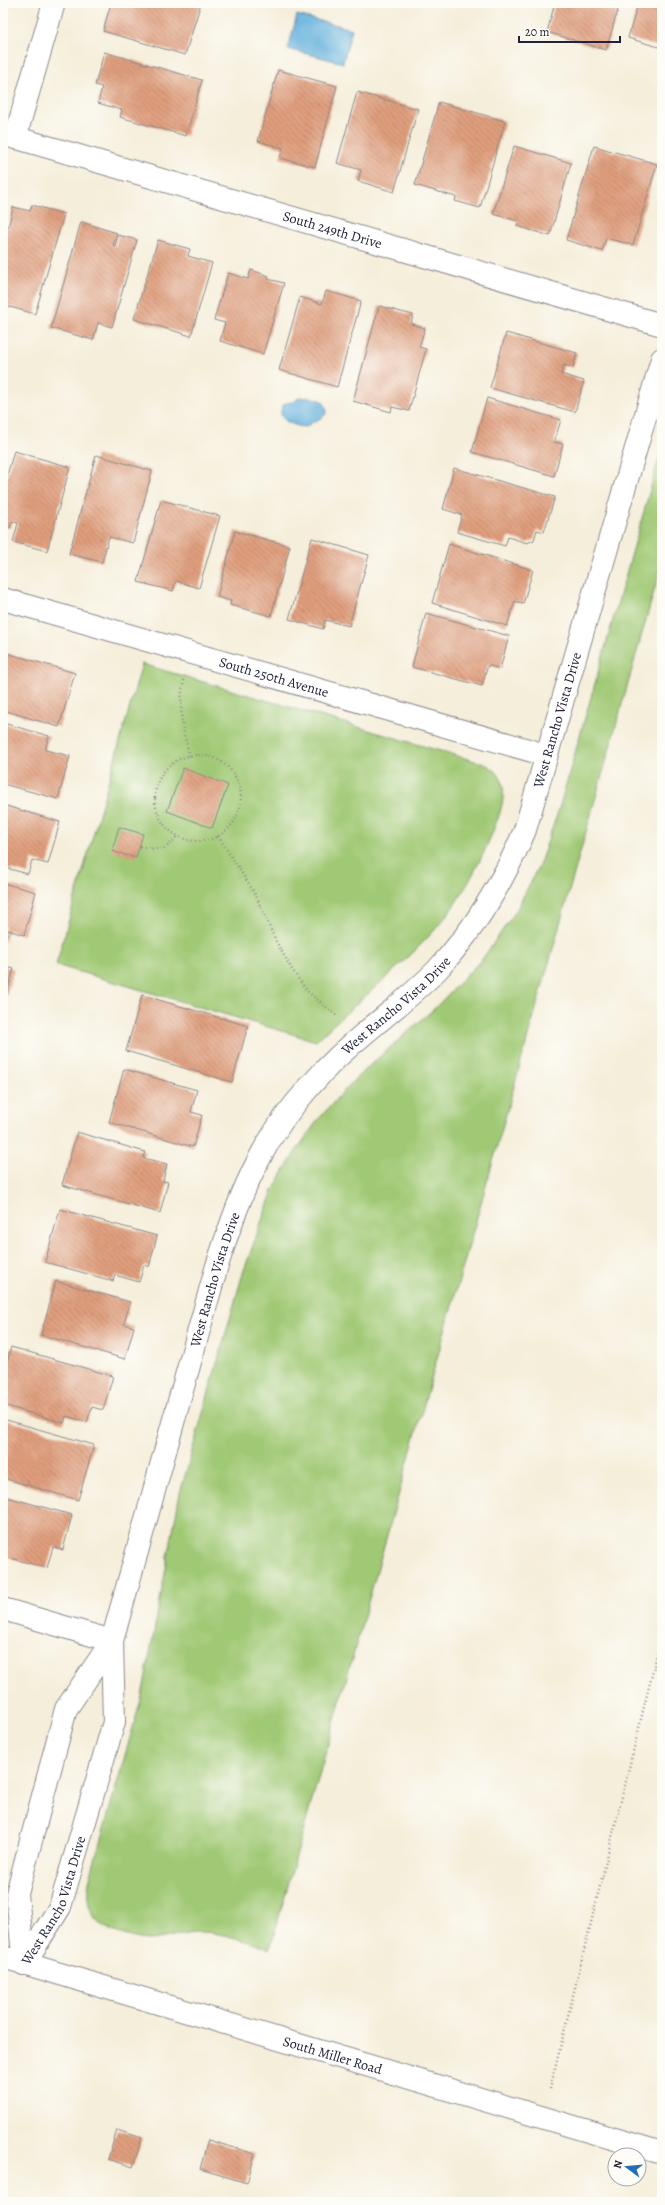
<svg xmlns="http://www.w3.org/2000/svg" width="665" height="2205" viewBox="0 0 665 2205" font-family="Alegreya,serif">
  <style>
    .green { fill: #a0c974; stroke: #617658 }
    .water { fill: #63b0dc; stroke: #42698c }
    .building { fill: url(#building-back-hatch) }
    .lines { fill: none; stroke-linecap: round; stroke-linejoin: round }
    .street-casing { stroke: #8c888a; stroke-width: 24 }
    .secondary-casing { stroke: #8c888a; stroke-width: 24 }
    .path { stroke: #8c888a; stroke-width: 2.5; stroke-dasharray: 1 3; stroke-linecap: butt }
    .street { stroke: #fff; stroke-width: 22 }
    .secondary { stroke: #fff; stroke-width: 22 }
    .labels { text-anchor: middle; stroke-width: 4; stroke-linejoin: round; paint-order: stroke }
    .street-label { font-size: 14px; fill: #22223b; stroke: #fdfcf7 }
  </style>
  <defs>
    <pattern id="building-back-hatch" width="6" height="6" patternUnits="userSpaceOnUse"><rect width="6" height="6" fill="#e09f7e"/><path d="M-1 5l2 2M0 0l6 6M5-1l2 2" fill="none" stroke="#b58168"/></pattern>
  </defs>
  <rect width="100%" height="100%" fill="#fdfcf7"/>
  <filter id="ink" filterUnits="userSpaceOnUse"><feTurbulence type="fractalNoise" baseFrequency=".025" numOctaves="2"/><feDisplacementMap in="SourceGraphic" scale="8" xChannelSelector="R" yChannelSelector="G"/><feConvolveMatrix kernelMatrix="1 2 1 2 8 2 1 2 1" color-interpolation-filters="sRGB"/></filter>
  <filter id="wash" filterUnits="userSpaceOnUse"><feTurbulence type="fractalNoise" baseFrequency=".012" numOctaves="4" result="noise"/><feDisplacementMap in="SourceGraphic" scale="16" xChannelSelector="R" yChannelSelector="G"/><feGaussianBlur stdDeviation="0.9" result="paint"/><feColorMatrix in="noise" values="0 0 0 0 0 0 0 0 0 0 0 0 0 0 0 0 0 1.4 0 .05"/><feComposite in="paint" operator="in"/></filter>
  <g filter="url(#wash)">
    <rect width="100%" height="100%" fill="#f5eeda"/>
    <path class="green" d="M662,448v115l-392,1386c-22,-7 -45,-16 -68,-17 -19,-1 -36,8 -54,8 -8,0 -17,-3 -24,-5 -29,-8 -40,-24 -35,-54l53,-185 38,-203 63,-220 30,-83 21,-36 23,-33 22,-25 21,-22 75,-66 48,-50 33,-47 24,-48 19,-54z
      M142,664l343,100c25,12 20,35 12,57 -15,40 -36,80 -65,112 -36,39 -78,71 -116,108l-260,-76z"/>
    <path class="water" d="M297,15l55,14 -9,34 -55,-14z
      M300,397c12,2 23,-2 27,13 -2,8 -6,8 -12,11 -4,1 -6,5 -10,6 -12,-1 -33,-8 -20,-24l8,-1z"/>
    <g id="blocks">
      <path class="building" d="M111,3h90l-16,52 -82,-24z
        M555,3h65l-14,47 -59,-18z
        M638,3h24v45l-34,-10z
        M104,52l98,28 -16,56 -66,-19 2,-7 -24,-7 4,-16 -7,-2z
        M278,70l59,16 -22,81 -35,-9 3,-10 -25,-7z
        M357,92l61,17 -24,83 -36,-11 3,-11 -24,-7z
        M439,102l66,19 -25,87 -25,-7 1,-4 -41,-12z
        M514,146l57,17 -21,73 -33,-10 1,-5 -25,-7z
        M594,146l63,18 -24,81 -27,-7 -4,13 -36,-11z
        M32,205l32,9 -29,100 -32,-9v-79l5,2 5,-21 17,4z
        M81,222l36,11 -4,12 2,1 3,-11 19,5 -25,87 -14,-4 -5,17 -42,-12z
        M158,240l32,9 -2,7 24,7 -21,73 -57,-17z
        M251,270l18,6 -1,3 16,4 -21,71 -43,-13 5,-18 -11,-3 14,-47 20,6z
        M326,291l35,10 -24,86 -58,-17 21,-73 22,7z
        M379,306l34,9 -2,9 14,4 -6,19 7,2 -17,62 -17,-4 -1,5 -38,-11z
        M506,333l71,20 -4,15 -9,-3 -3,9 23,7 -9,31 -85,-24z
        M487,398l74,22 -7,22 9,2 -9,32 -82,-24z
        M14,451l56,16 -23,84 -34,-9 5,-19 -6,-2 -2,7 -7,-2v-36z
        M96,455l56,16 -19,72 -24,-6 -7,25 -33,-8z
        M454,468l101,29 -11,35 -7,-2 -3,10 -7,3 -19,-6 -3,9 -48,-14 5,-17 -19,-6z
        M161,500l59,16 -21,72 -23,-7 -3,10 -35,-9z
        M235,531l55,15 -19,70 -41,-11 1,-4 -14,-4z
        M312,538l57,17 -20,71 -24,-6 -2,9 -34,-10z
        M449,544l84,26 -10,34 -8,-3 -8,25 -75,-23z
        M426,613l83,23 -9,33 -12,-4 -6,21 -70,-19z
        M3,652l72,21 -16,54 -56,-17v-35l2,-7h-2z
        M3,723l46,13 -4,14 25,6 -12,43 -55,-15z
        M183,768l45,17 -16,43 -45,-17z
        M3,805l57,17 -12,42 -16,-4 -4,14 -25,-7z
        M119,827l24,7 -7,24 -24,-7z
        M3,883l33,9 -12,43 -16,-5 -3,13z
        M3,966l11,3 -11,37z
        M142,995l106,31 -16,56 -106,-31z
        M124,1069l73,21 -6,22 11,3 -9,32 -84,-25z
        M77,1132l68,20 -2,6 24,6 -4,17 5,1 -8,31 -98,-28z
        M60,1209l97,27 -8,31 -5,-2 -5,17 -24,-7 -2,6 -68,-19z
        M56,1281l74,21 -6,22 10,3 -9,32 -84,-24z
        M11,1347l102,29 -10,34 -11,-3 -5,15 -21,-6 -2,7 -61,-18 5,-16 -5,-1v-12z
        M3,1419l91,26 -16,55 -75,-22z
        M3,1496l69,19 -9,35 -10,-3 -6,21 -44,-12z
        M117,2130l25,8 -9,29 -25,-8z
        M208,2140l47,14 -8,29 -47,-14z"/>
    </g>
  </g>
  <g filter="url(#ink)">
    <use href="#blocks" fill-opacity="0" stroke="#8c888a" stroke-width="1"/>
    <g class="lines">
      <defs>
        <g id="street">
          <path id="s1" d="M3,134l659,191"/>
          <path d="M15,138l39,-135"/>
          <path id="s2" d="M3,599l543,156"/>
          <path d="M3,1609l109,32"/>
          <path id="s3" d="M24,1964l36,-57 54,-185 -2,-81 104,-372c19,-60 39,-116 79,-165 17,-21 35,-41 56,-59 28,-25 60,-48 86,-75 39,-42 66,-88 88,-140l137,-471"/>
          <path d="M24,1964l-7,-70 2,-8 47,-177 46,-68"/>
        </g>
        <g id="secondary">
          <path id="s4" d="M3,1957l659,196"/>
        </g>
      </defs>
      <use href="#street" class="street-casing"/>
      <use href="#secondary" class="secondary-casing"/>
      <path class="path" d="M184,680c-6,26 -2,51 6,76
        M155 798a43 43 0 1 1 86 0a43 43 0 1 1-86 0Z
        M218,836l36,56 22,49 15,27 16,23 31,26
        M140,846c18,4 25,7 37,-10
        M550,2089l112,-455"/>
      <use href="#street" class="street"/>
      <use href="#secondary" class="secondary"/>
    </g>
  </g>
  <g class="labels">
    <g class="street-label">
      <text dy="5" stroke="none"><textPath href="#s1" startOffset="343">South 249th Drive</textPath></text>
      <text dy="5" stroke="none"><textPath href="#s2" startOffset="282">South 250th Avenue</textPath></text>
      <text dy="5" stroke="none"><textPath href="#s3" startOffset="1388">West Rancho Vista Drive</textPath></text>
      <text dy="5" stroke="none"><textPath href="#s3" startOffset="1053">West Rancho Vista Drive</textPath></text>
      <text dy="5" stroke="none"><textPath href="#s3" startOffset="717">West Rancho Vista Drive</textPath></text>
      <text dy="5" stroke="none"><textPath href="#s3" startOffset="71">West Rancho Vista Drive</textPath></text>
      <text dy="5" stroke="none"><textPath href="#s4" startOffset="344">South Miller Road</textPath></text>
    </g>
  </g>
  <rect width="665" height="2205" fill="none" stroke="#fdfcf7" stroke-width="16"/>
  <g transform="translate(627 2167) rotate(286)"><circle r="19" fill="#fdfcf7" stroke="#a5a5ac"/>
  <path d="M0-3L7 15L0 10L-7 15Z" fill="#1f6fb2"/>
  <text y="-6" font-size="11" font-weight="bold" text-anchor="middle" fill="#22223b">N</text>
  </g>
  <path d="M519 36v6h101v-6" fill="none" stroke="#22223b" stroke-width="2"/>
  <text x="525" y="36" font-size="12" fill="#22223b" stroke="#fdfcf7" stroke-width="3" paint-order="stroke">20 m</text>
</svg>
